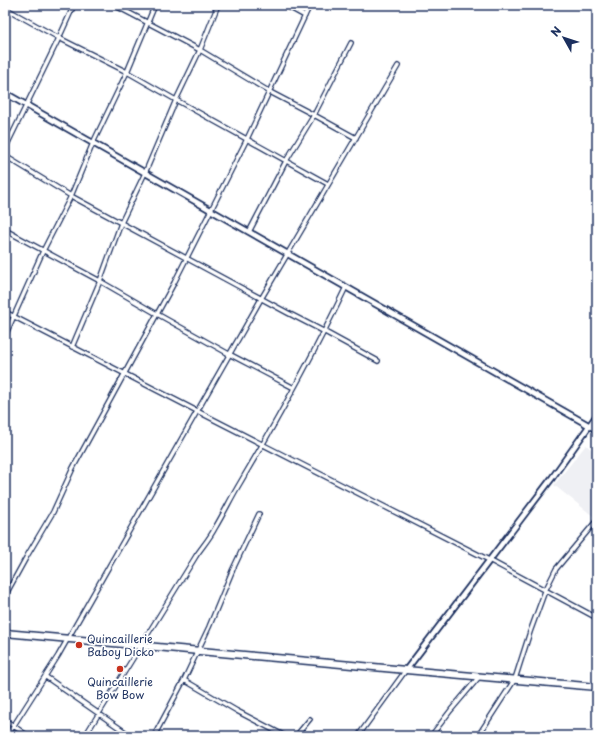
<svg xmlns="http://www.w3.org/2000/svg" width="602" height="741" viewBox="0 0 602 741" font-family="'Playpen Sans',sans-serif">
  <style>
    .built { fill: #eff0f4 }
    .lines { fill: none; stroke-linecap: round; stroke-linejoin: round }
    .street-casing { stroke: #1b2f5e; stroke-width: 6 }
    .secondary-casing { stroke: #1b2f5e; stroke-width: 8 }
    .highway-casing { stroke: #1b2f5e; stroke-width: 9 }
    .street { stroke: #fff; stroke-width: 3.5 }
    .secondary { stroke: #fff; stroke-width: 4.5 }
    .highway { stroke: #fff; stroke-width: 6 }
    .poi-dot { fill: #c8321e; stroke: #fff; stroke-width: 1.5 }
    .labels { text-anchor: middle; stroke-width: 3.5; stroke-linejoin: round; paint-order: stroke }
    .poi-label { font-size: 11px; fill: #1b2f5e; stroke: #fff; text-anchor: start }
  </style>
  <rect width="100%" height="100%" fill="#fff"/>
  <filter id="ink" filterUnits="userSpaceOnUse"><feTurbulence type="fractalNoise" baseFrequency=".025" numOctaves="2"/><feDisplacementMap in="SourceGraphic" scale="8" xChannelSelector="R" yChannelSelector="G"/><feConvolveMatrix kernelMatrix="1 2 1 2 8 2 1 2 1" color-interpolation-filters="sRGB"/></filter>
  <g filter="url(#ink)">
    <path class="built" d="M586,445l11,9v57l-4,5 -39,-31z"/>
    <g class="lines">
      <defs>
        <path id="street" d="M114,5l86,45 70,42 44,23 42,23
          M285,5l20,11
          M5,8l54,30 68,34 49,28 152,84
          M5,149l54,-111 15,-33
          M5,156l66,40 217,117 37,19 53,29
          M5,230l95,51 57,33 72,40 65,34
          M249,232l37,-71 28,-46 37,-72
          M5,312l192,99 292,149 108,58
          M5,336l38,-85 28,-55 22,-53 34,-71 28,-67
          M72,347l28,-66 21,-58 24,-50 31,-73 24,-50 18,-45
          M5,596l22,-40 26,-44 20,-44 101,-185 73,-144 63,-134
          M46,677l85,59
          M184,680l53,31 48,25
          M5,720l23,16
          M7,736l51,-80 203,-357 137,-233
          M85,736l111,-180c6,-9 14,-18 19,-28 9,-15 16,-30 25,-45 38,-64 74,-129 106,-196
          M154,736l30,-56 25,-53 24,-58 26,-55
          M296,736l14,-17
          M358,736l48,-66
          M431,736l20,-26 28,-33
          M478,736l37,-57 15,-47 15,-41 11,-22 41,-49"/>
        <path id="secondary" d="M5,93l592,337
          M406,670l146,-192 45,-63"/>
        <path id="highway" d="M5,633l401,37 191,17"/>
      </defs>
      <use href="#street" class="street-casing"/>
      <use href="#secondary" class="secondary-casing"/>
      <use href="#highway" class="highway-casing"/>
      <use href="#street" class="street"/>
      <use href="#secondary" class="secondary"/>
      <use href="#highway" class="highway"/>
    </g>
  </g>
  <g class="poi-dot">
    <circle cx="79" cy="645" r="4"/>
    <circle cx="120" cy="669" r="4"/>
  </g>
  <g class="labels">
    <g class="poi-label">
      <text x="87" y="643">Quincaillerie<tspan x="87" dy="13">Baboy Dicko</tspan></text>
      <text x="120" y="686" text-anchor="middle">Quincaillerie<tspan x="120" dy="13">Bow Bow</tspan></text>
    </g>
  </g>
  <rect width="602" height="741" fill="none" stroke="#fff" stroke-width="20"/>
  <rect x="10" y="10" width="582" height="721" fill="none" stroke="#1b2f5e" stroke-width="1.5" filter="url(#ink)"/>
  <g transform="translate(564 38) rotate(309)" stroke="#ffffff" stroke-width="3" paint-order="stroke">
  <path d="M0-3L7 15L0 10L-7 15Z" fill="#1b2f5e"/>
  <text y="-6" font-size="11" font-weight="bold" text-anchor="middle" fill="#1b2f5e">N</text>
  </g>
</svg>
